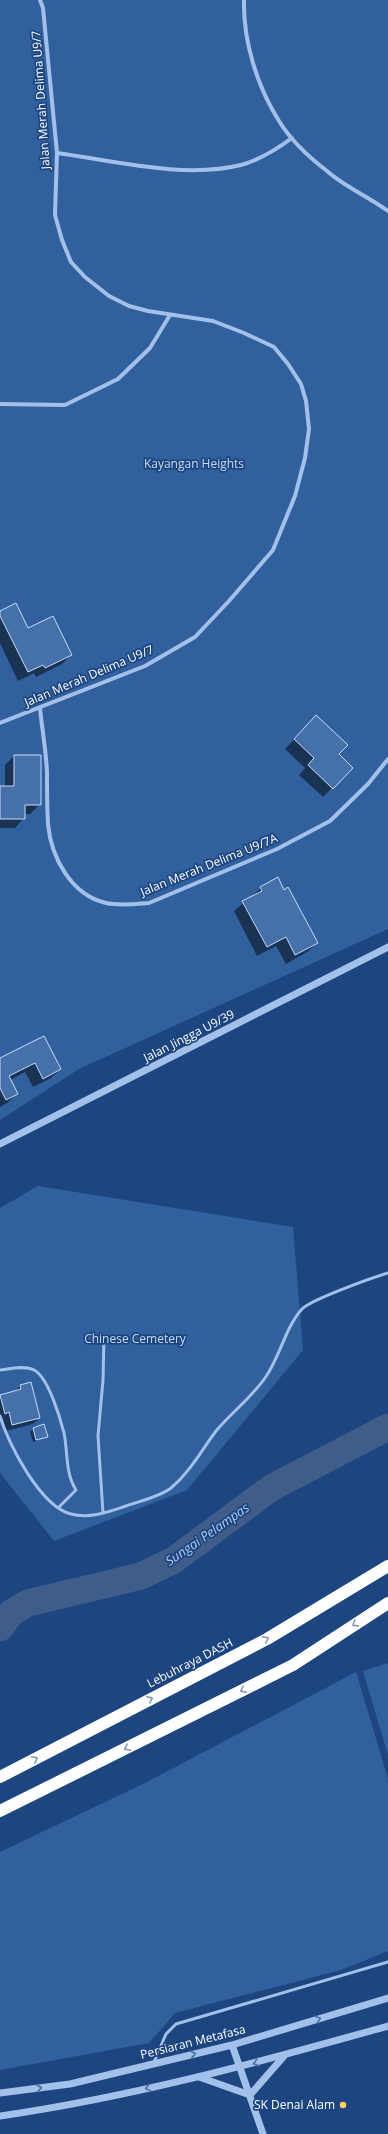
<svg xmlns="http://www.w3.org/2000/svg" width="388" height="2134" viewBox="0 0 388 2134" font-family="'Open Sans',sans-serif">
  <style>
    .green { fill: #31609f }
    .shadow { fill: #0007 }
    .lines { fill: none; stroke-linecap: round; stroke-linejoin: round }
    .river { stroke: #3f5d88; stroke-width: 27 }
    .building { fill: #4670aa; stroke: #c6dbf7 }
    .service { stroke: #a2c0e9; stroke-width: 3 }
    .minor { stroke: #a2c0e9; stroke-width: 4 }
    .tertiary { stroke: #a2c0e9; stroke-width: 7 }
    .motorway { stroke: #fff; stroke-width: 12 }
    .oneway { stroke: #8399b9 }
    .oneway2 { stroke: #4c71a5 }
    .poi-dot { fill: #f8d060; stroke: #1d4680; stroke-width: 1.5 }
    .labels { text-anchor: middle; stroke-width: 3.5; stroke-linejoin: round; paint-order: stroke }
    .street-label { font-size: 12px; fill: #fff; stroke: #1d4680 }
    .park-label { font-size: 12px; fill: #c6dbf7; stroke: #1d4680 }
    .poi-label { font-size: 12px; fill: #fff; stroke: #1d4680; text-anchor: end }
    .water-label { font-size: 13px; font-style: italic; fill: #adcaf1; stroke: #1d4680 }
  </style>
  <rect width="100%" height="100%" fill="#1d4680"/>
  <path class="green" d="M0,0h388v929l-309,140 -79,51z
    M38,1186l255,41 10,123 -116,140 -133,51 -54,-68v-265z
    M388,1663v92l-25,-84z
    M356,1672l32,107v172l-47,19 -166,43 -26,30 -149,27v-218l145,-69z"/>
  <path class="shadow" d="M0,612l71,43 -9,9 -26,13 -2,-4 -16,8 -18,-38z
    M316,717l21,37 14,14 -28,29 -24,-22 6,-7 -20,-19z
    M14,756l26,48 -10,10h-6v4l-9,10h-15v-41h5v-22z
    M261,888l23,3 33,52 -10,9 -21,12 -10,-18 -19,10 -23,-45z
    M44,1037l16,32 -9,9 -18,9 -8,-15 -15,8 7,14 -10,9 -7,4v-48z
    M30,1383l9,35 -6,6 -27,7 -3,-13 -3,1v-23l14,-4 6,-6z
    M33,1429l14,7 -14,6 -3,-10z"/>
  <g class="lines">
    <path class="river" d="M0,1628l11,-15 17,-10 113,-27 33,-16 97,-72 117,-61"/>
  </g>
  <path class="building" d="M16,603l12,25 25,-12 19,39 -27,13 -2,-3 -15,7 -28,-56v-5z
    M316,715l32,30 -9,9 14,14 -20,21 -25,-24 6,-7 -20,-19z
    M14,755h27v50h-16v14h-25v-33h14z
    M278,877l6,13 4,-3 30,56 -23,12 -9,-18 -19,10 -25,-46 20,-10 -2,-4z
    M44,1036l17,33 -18,10 -8,-16 -26,13 9,18 -12,6 -6,-12v-30z
    M31,1382l9,36 -28,7 -3,-13 -4,2 -5,-19 21,-6 -1,-4z
    M44,1424l4,13 -12,3 -3,-12z"/>
  <g class="lines">
    <path class="service" d="M0,1370c9,-1 25,-5 34,0 14,7 26,47 30,63 4,19 1,40 12,57l-17,17
      M0,1416c8,28 41,91 71,98 19,5 37,-2 55,-8 14,-5 33,-9 45,-18 19,-16 30,-37 45,-57 15,-18 35,-33 49,-53 15,-21 20,-50 37,-69 10,-10 70,-31 86,-36
      M103,1513l-5,-77 5,-56 1,-44
      M154,2062l12,-28 10,-10 212,-62"/>
    <path class="minor" d="M244,0c-1,41 13,86 35,121 11,18 31,37 48,50 18,16 42,26 61,40
      M57,153c58,8 127,26 184,12 19,-5 36,-16 51,-27
      M0,404l65,1 53,-26 32,-31 20,-33
      M40,708c2,21 6,42 7,64 0,17 0,35 1,52 3,33 23,71 58,79 14,3 29,1 43,0l128,-54 53,-28 38,-37 20,-25
      M0,723l145,-57 50,-29 34,-36 44,-51 22,-54 10,-38 4,-29 -3,-28 -5,-17 -13,-20 -14,-17 -30,-14 -31,-12 -65,-10 -19,-5 -20,-10 -24,-19 -14,-15 -9,-22 -7,-25 2,-62 -14,-145 -3,-8"/>
    <path class="tertiary" d="M0,1144l388,-197
      M232,2045l31,89
      M199,2077l51,18
      M0,2093l70,-9 162,-39 156,-47
      M250,2095l35,-40
      M0,2116c132,-19 260,-54 388,-90"/>
    <path class="motorway" d="M0,1777l267,-138 121,-73
      M0,1811l293,-146 95,-62"/>
  </g>
  <defs><path id="oneway-chevron" d="M-2-3.5L2.5 0L-2 3.5" fill="none" stroke-width="1.6" stroke-linecap="round" stroke-linejoin="round"/></defs>
  <g class="oneway">
    <use href="#oneway-chevron" transform="translate(355 1624) rotate(147)"/>
    <use href="#oneway-chevron" transform="translate(266 1639) rotate(-29)"/>
    <use href="#oneway-chevron" transform="translate(243 1690) rotate(153)"/>
    <use href="#oneway-chevron" transform="translate(150 1699) rotate(-27)"/>
    <use href="#oneway-chevron" transform="translate(127 1748) rotate(153)"/>
    <use href="#oneway-chevron" transform="translate(35 1759) rotate(-27)"/>
  </g>
  <g class="oneway2">
    <use href="#oneway-chevron" transform="translate(318 2019) rotate(-17)"/>
    <use href="#oneway-chevron" transform="translate(193 2054) rotate(-13)"/>
    <use href="#oneway-chevron" transform="translate(256 2063) rotate(164)"/>
    <use href="#oneway-chevron" transform="translate(39 2088) rotate(-7)"/>
    <use href="#oneway-chevron" transform="translate(148 2088) rotate(167)"/>
  </g>
  <circle class="poi-dot" cx="343" cy="2105" r="4"/>
  <g class="labels">
    <g class="street-label">
      <text transform="translate(41 100) rotate(-94)" y="4">Jalan Merah Delima U9/7</text>
      <text transform="translate(89 676) rotate(-23)" y="4">Jalan Merah Delima U9/7</text>
      <text transform="translate(209 865) rotate(-22)" y="4">Jalan Merah Delima U9/7A</text>
      <text transform="translate(189 1036) rotate(-27)" y="4">Jalan Jingga U9/39</text>
      <text transform="translate(190 1663) rotate(-27)" y="4">Lebuhraya DASH</text>
      <text transform="translate(193 2042) rotate(-14)" y="4">Persiaran Metafasa</text>
    </g>
    <g class="park-label">
      <text x="194" y="468">Kayangan Heights</text>
      <text x="135" y="1343">Chinese Cemetery</text>
    </g>
    <g class="poi-label">
      <text x="335" y="2109">SK Denai Alam</text>
    </g>
    <g class="water-label">
      <text transform="translate(207 1534) rotate(-35)" y="5">Sungai Pelampas</text>
    </g>
  </g>
</svg>
